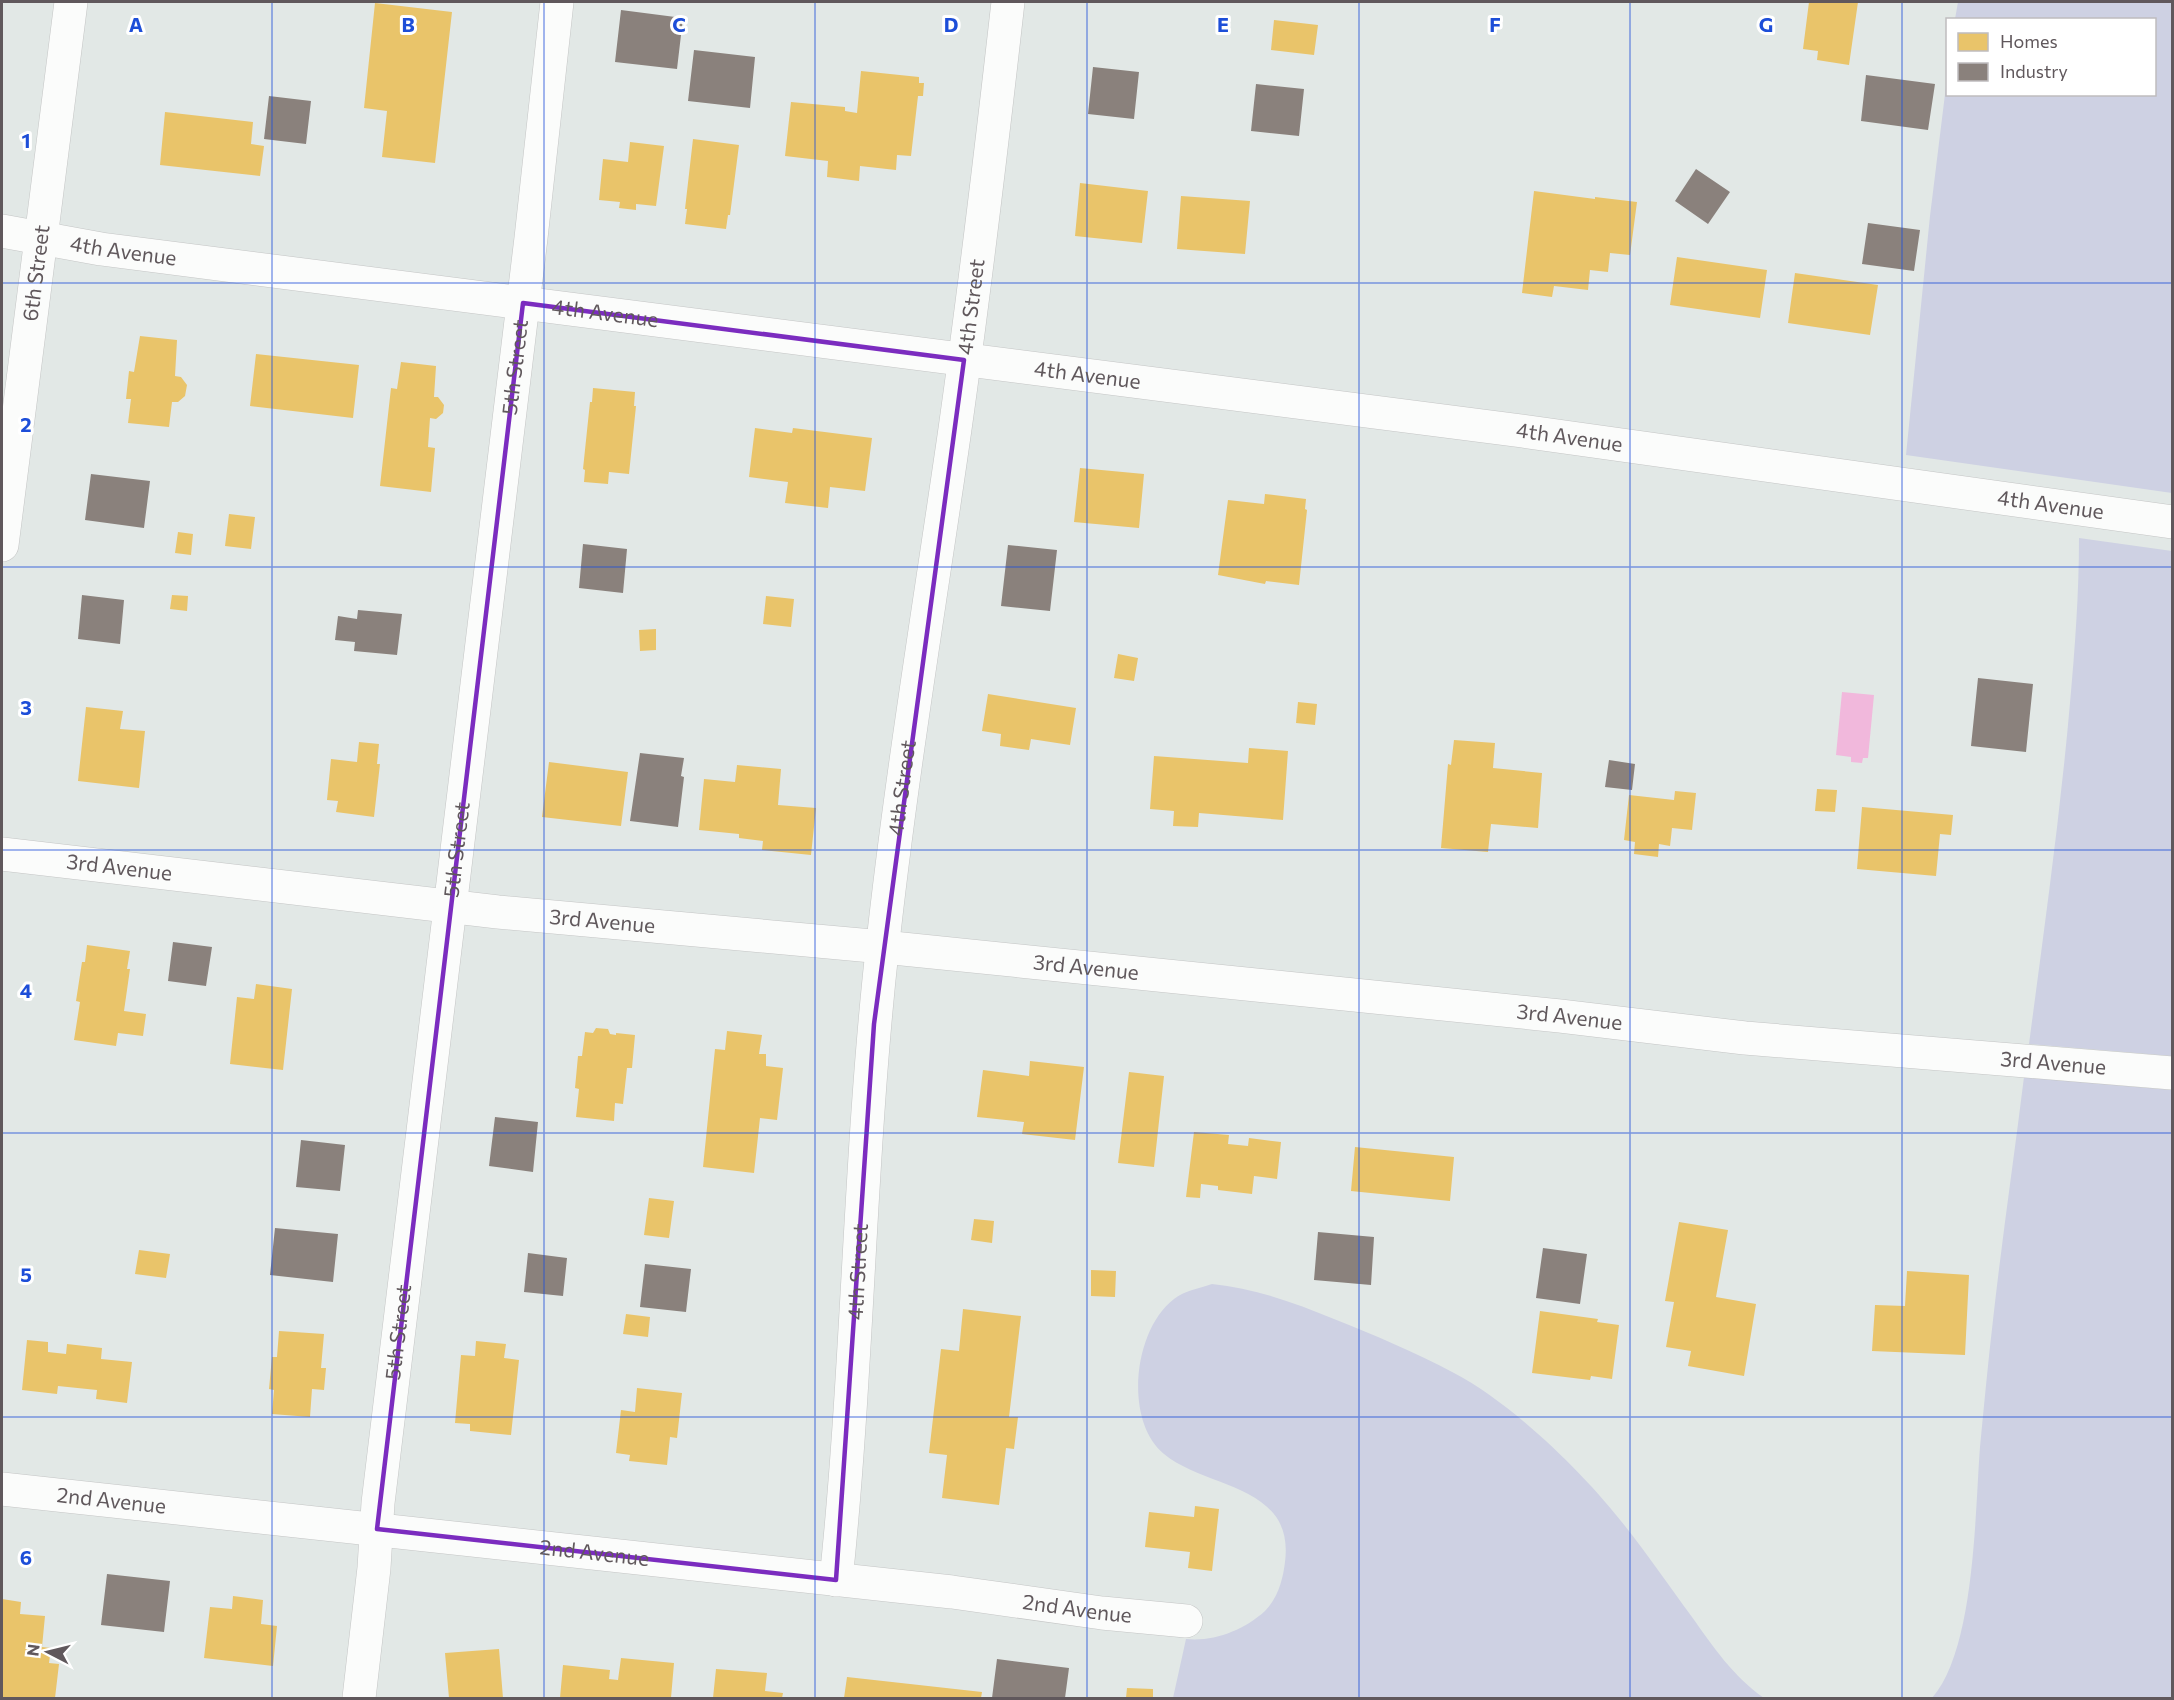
<svg xmlns="http://www.w3.org/2000/svg" width="2174" height="1700" viewBox="0 0 2174 1700" font-family="Commissioner,sans-serif">
  <style>
    .green { fill: #ced1e3 }
    .water { fill: #f1b8dc }
    .homes { fill: #e9c46a }
    .industry { fill: #8a817c }
    .lines { fill: none; stroke-linecap: round; stroke-linejoin: round }
    .minor-casing { stroke: #c4c5c5; stroke-width: 34 }
    .minor { stroke: #fbfcfb; stroke-width: 33 }
    .marked { fill: none; stroke: #7b2cbf; stroke-width: 4.5; stroke-linejoin: round }
    .grid { fill: none; stroke: #1d4ed8; stroke-width: 1.5; stroke-opacity: 0.55 }
    .labels { text-anchor: middle; stroke-width: 6; stroke-linejoin: round; paint-order: stroke }
    .street-label { font-size: 21px; fill: #60585c; stroke: #fff }
    .grid-label { font-size: 20px; text-anchor: middle; font-weight: bold; fill: #1d4ed8; stroke: #fff; stroke-width: 6; stroke-linejoin: round; paint-order: stroke }
  </style>
  <rect width="100%" height="100%" fill="#e2e8e6"/>
  <path class="green" d="M1958,2h214v491l-266,-38 24,-239 17,-138 1,16h206v-74l-199,-1z
    M2079,538l93,13v505l-143,-12c15,-114 31,-227 41,-341 5,-55 9,-110 9,-165z
    M2024,1077l148,13v608h-240c43,-48 43,-186 48,-251 4,-42 8,-84 13,-127 9,-81 21,-162 31,-243z
    M1212,1284c42,4 83,19 122,35 40,16 81,33 120,54 59,31 130,100 171,153 23,29 45,61 67,91 21,30 42,60 72,81h-591l13,-59c28,3 58,-9 79,-28 13,-13 18,-32 20,-49 10,-78 -79,-73 -121,-108 -41,-34 -30,-125 10,-155 10,-8 26,-11 38,-15z"/>
  <path class="water" d="M1842,692l32,3 -6,63h-5l-1,5 -11,-1v-5l-15,-2z"/>
  <path class="homes" d="M1809,2h49l-9,63 -32,-5 1,-9 -15,-2z
    M375,3l77,9 -17,151 -53,-6 5,-46 -23,-3z
    M1274,20l44,5 -4,30 -43,-5z
    M861,71l58,6v6h5l-1,13h-5l-7,60 -14,-1 -1,15 -36,-4 -1,15 -32,-4 1,-16 -43,-5 6,-54 54,5v4l12,2z
    M165,112l88,10 -2,22 13,2 -4,30 -100,-11z
    M693,139l46,6 -9,70h-2l-2,14 -41,-5 2,-15h-2z
    M630,142l34,4 -8,60 -20,-2v6l-17,-2 1,-6 -21,-2 4,-41 25,3z
    M1080,183l68,8 -6,52 -67,-7z
    M1534,191l61,8v-2l42,5 -7,53 -20,-2 -2,19 -18,-2 -2,20 -34,-4 -2,11 -30,-4z
    M1181,196l69,5 -5,53 -68,-5z
    M1677,257l90,13 -7,48 -90,-13z
    M1795,273l83,12 -8,50 -82,-12z
    M140,336l37,4 -2,36 6,1 6,8 -2,11 -7,6h-6l-3,25 -41,-4 3,-24h-5l3,-28 5,1z
    M256,354l103,11 -6,53 -103,-12z
    M401,362l35,4 -2,31h4l6,8 -1,8 -7,6 -6,-1 -2,29 7,1 -4,44 -51,-6 11,-98 6,1z
    M593,388l42,4 -1,14h2l-7,68 -20,-2 -1,12 -24,-2 1,-12 -2,-1 7,-67h2z
    M755,428l37,5 1,-5 79,10 -7,53 -35,-4 -2,21 -43,-5 3,-21 -39,-5z
    M1080,468l64,6 -5,54 -65,-6z
    M1265,494l41,5 -1,10 2,1 -8,75 -33,-4 -1,3 -47,-9 10,-75 36,4z
    M229,514l26,3 -4,32 -26,-3z
    M178,532l15,2 -2,21 -16,-2z
    M172,595l16,1 -1,15 -17,-2z
    M766,596l28,3 -3,28 -28,-3z
    M656,629v21l-16,1 -1,-21z
    M1118,654l20,4 -4,23 -20,-3z
    M988,694l88,14 -6,37 -39,-6 -2,11 -29,-4 1,-12 -19,-3z
    M1298,702l19,2 -2,21 -19,-2z
    M86,707l37,4 -3,18 25,2 -6,57 -61,-7z
    M1454,740l41,3 -2,25 49,5 -4,55 -47,-4 -3,28 -47,-4 7,-84 3,1z
    M359,742l20,2 -2,20h3l-6,53 -38,-5 2,-11 -11,-1 4,-41 26,3z
    M1249,748l39,3 -5,69 -84,-7 -1,14 -25,-1 1,-15 -24,-2 4,-53 94,7z
    M549,762l79,10 -7,54 -79,-9z
    M737,765l44,4 -3,36 38,3 -5,47 -49,-5 1,-9 -24,-3v-4l-40,-4 5,-51 31,3z
    M1817,789l20,1 -2,22 -20,-1z
    M1675,791l21,2 -4,37 -20,-2 -2,18 -11,-2 -1,13 -24,-3 1,-12 -11,-2 5,-45 45,5z
    M1862,807l91,8 -2,20 -11,-1 -4,42 -79,-7z
    M87,945l43,6 -3,18h3l-6,42 22,3 -3,22 -25,-3 -2,13 -42,-6 6,-38 -4,-1 6,-39h3z
    M256,984l36,5 -9,81 -53,-6 7,-67 17,2z
    M596,1028l12,1 2,5 6,1v-2l19,2 -3,33h-5l-4,36 -8,-1 -1,18 -38,-4 3,-28 -4,-1 3,-32h4l3,-24 8,1z
    M727,1031l35,4 -3,19h7v12l17,2 -6,52 -17,-2 -6,55 -51,-6 12,-118 10,1z
    M1030,1061l54,6 -9,73 -53,-6 2,-12 -47,-5 6,-47 46,6z
    M1129,1072l35,4 -10,91 -36,-4z
    M1194,1132l35,3 -1,9 20,2 1,-8 32,4 -4,37 -23,-3 -2,18 -34,-4v-4l-17,-2 -1,14 -14,-1z
    M1355,1147l99,10 -4,44 -99,-10z
    M649,1198l25,3 -5,37 -25,-3z
    M974,1219l20,2 -2,22 -21,-3z
    M1679,1222l49,8 -12,67 40,7 -12,72 -56,-10 3,-15 -25,-4 8,-45 -9,-1z
    M139,1250l31,4 -4,24 -31,-4z
    M1091,1270l25,1 -1,26 -24,-1z
    M1907,1271l62,4 -4,80 -93,-4 3,-46 30,1z
    M963,1309l58,7 -12,101h9l-4,32 -8,-1 -7,57 -57,-7 5,-43 -18,-2 12,-104 18,2z
    M1540,1311l58,8 -1,3 22,3 -7,54 -21,-3 -1,4 -58,-7z
    M626,1314l24,3 -2,20 -25,-3z
    M279,1331l45,3 -3,34h5l-2,22 -12,-1 -2,28 -38,-3 2,-24 -5,-1 3,-32h5z
    M27,1340l21,2v10l18,2 1,-10 35,4 -1,11 31,3 -5,41 -31,-4 1,-9 -39,-4 -1,8 -35,-4z
    M476,1341l30,3 -2,14 15,2 -8,75 -41,-4v-7l-15,-1 6,-68 14,1z
    M637,1388l45,5 -5,45 -7,-1 -3,28 -38,-4 1,-6 -14,-2 5,-43 14,2z
    M1195,1506l24,3 -7,62 -24,-3 2,-16 -45,-5 4,-35 45,5z
    M233,1596l30,4 -2,24 16,2 -4,40 -69,-8 6,-51 22,2z
    M2,1599l19,3 -1,12 25,2 -3,31 9,1 -2,15 10,1 -4,34h-53z
    M499,1649l4,49h-54l-4,-45z
    M621,1658l53,5 -3,35h-111l3,-33 47,5 -1,9 9,1z
    M716,1669l51,4 -2,18 18,2 -1,5h-69z
    M847,1677l135,15 -1,6h-137z
    M1127,1688l26,1v9h-27z"/>
  <path class="industry" d="M621,10l62,8 -6,51 -62,-7z
    M694,50l61,7 -5,51 -62,-7z
    M1093,67l46,5 -5,47 -46,-5z
    M1866,75l69,9 -7,46 -67,-9z
    M1256,84l48,5 -5,47 -48,-5z
    M269,96l42,5 -5,43 -42,-5z
    M1696,169l34,23 -22,32 -33,-23z
    M1868,223l52,7 -6,41 -52,-7z
    M91,474l59,7 -6,47 -59,-8z
    M583,544l44,5 -4,44 -44,-5z
    M1008,545l49,5 -7,61 -49,-5z
    M82,595l42,5 -4,44 -42,-5z
    M358,610l44,4 -5,41 -43,-4 1,-9 -20,-2 3,-24 19,3z
    M1978,678l55,6 -7,68 -55,-6z
    M640,753l44,5 -3,18 3,1 -6,50 -48,-6z
    M1609,760l26,4 -3,26 -27,-3z
    M173,942l39,5 -6,39 -38,-5z
    M495,1117l43,5 -5,50 -44,-6z
    M301,1140l44,5 -5,46 -44,-4z
    M275,1228l63,6 -5,48 -63,-7z
    M1318,1232l56,5 -3,48 -57,-5z
    M1543,1248l44,6 -7,50 -44,-6z
    M528,1253l39,5 -4,38 -39,-4z
    M645,1264l46,5 -5,43 -46,-5z
    M107,1574l63,7 -6,51 -63,-7z
    M997,1659l72,9 -4,30h-73z"/>
  <g class="lines">
    <defs>
      <g id="minor">
        <path id="s1" d="M2,231l99,18 1421,182 650,91"/>
        <path id="s2" d="M2,545l69,-543"/>
        <path id="s3" d="M2,854l496,58 385,35 677,69 185,22 427,35"/>
        <path id="s4" d="M2,1489l950,103 150,21 84,8"/>
        <path id="s5" d="M836,1580c22,-209 23,-420 46,-629 19,-175 48,-348 73,-522 20,-142 37,-285 53,-427"/>
        <path id="s6" d="M359,1698l15,-130 4,-65 153,-1265 26,-236"/>
      </g>
    </defs>
    <use href="#minor" class="minor-casing"/>
    <use href="#minor" class="minor"/>
  </g>
  <path class="marked" d="M523,303l441,57 -90,664 -38,556 -459,-51z"/>
  <path class="grid" d="M272,2v1696M544,2v1696M815,2v1696M1087,2v1696M1359,2v1696M1630,2v1696M1902,2v1696M2,283h2170M2,567h2170M2,850h2170M2,1133h2170M2,1417h2170"/>
  <g class="labels">
    <g class="street-label">
      <text dy="7" stroke="none"><textPath href="#s1" startOffset="123">4th Avenue</textPath></text>
      <text dy="7" stroke="none"><textPath href="#s2" startOffset="274">6th Street</textPath></text>
      <text dy="7" stroke="none"><textPath href="#s5" startOffset="1281">4th Street</textPath></text>
      <text dy="7" stroke="none"><textPath href="#s1" startOffset="609">4th Avenue</textPath></text>
      <text dy="7" stroke="none"><textPath href="#s6" startOffset="1340">5th Street</textPath></text>
      <text dy="7" stroke="none"><textPath href="#s1" startOffset="1095">4th Avenue</textPath></text>
      <text dy="7" stroke="none"><textPath href="#s1" startOffset="1581">4th Avenue</textPath></text>
      <text dy="7" stroke="none"><textPath href="#s1" startOffset="2067">4th Avenue</textPath></text>
      <text dy="7" stroke="none"><textPath href="#s5" startOffset="795">4th Street</textPath></text>
      <text dy="7" stroke="none"><textPath href="#s6" startOffset="854">5th Street</textPath></text>
      <text dy="7" stroke="none"><textPath href="#s3" startOffset="118">3rd Avenue</textPath></text>
      <text dy="7" stroke="none"><textPath href="#s3" startOffset="604">3rd Avenue</textPath></text>
      <text dy="7" stroke="none"><textPath href="#s3" startOffset="1090">3rd Avenue</textPath></text>
      <text dy="7" stroke="none"><textPath href="#s3" startOffset="1576">3rd Avenue</textPath></text>
      <text dy="7" stroke="none"><textPath href="#s3" startOffset="2062">3rd Avenue</textPath></text>
      <text dy="7" stroke="none"><textPath href="#s5" startOffset="309">4th Street</textPath></text>
      <text dy="7" stroke="none"><textPath href="#s6" startOffset="368">5th Street</textPath></text>
      <text dy="7" stroke="none"><textPath href="#s4" startOffset="110">2nd Avenue</textPath></text>
      <text dy="7" stroke="none"><textPath href="#s4" startOffset="596">2nd Avenue</textPath></text>
      <text dy="7" stroke="none"><textPath href="#s4" startOffset="1082">2nd Avenue</textPath></text>
    </g>
  </g>
  <g class="grid-label">
    <text x="136" y="32">A</text>
    <text x="408" y="32">B</text>
    <text x="679" y="32">C</text>
    <text x="951" y="32">D</text>
    <text x="1223" y="32">E</text>
    <text x="1495" y="32">F</text>
    <text x="1766" y="32">G</text>
    <text x="26" y="148">1</text>
    <text x="26" y="432">2</text>
    <text x="26" y="715">3</text>
    <text x="26" y="998">4</text>
    <text x="26" y="1282">5</text>
    <text x="26" y="1565">6</text>
  </g>
  <rect width="2174" height="1700" fill="none" stroke="#60585c" stroke-width="6"/>
  <rect x="1946" y="18" width="210" height="78" fill="#ffffff" stroke="#bfbcbe" stroke-width="1.5"/>
  <rect x="1958" y="33" width="30" height="18" fill="#e9c46a" stroke="#bfbcbe" stroke-width="1.5"/>
  <text x="2000" y="48" font-size="18" fill="#60585c">Homes</text>
  <rect x="1958" y="63" width="30" height="18" fill="#8a817c" stroke="#bfbcbe" stroke-width="1.5"/>
  <text x="2000" y="78" font-size="18" fill="#60585c">Industry</text>
  <g transform="translate(48 1652) rotate(277)" stroke="#ffffff" stroke-width="4.5" paint-order="stroke">
  <path d="M0-4.5L10 22L0 15L-10 22Z" fill="#60585c"/>
  <text y="-9" font-size="16" font-weight="bold" text-anchor="middle" fill="#60585c">N</text>
  </g>
</svg>
